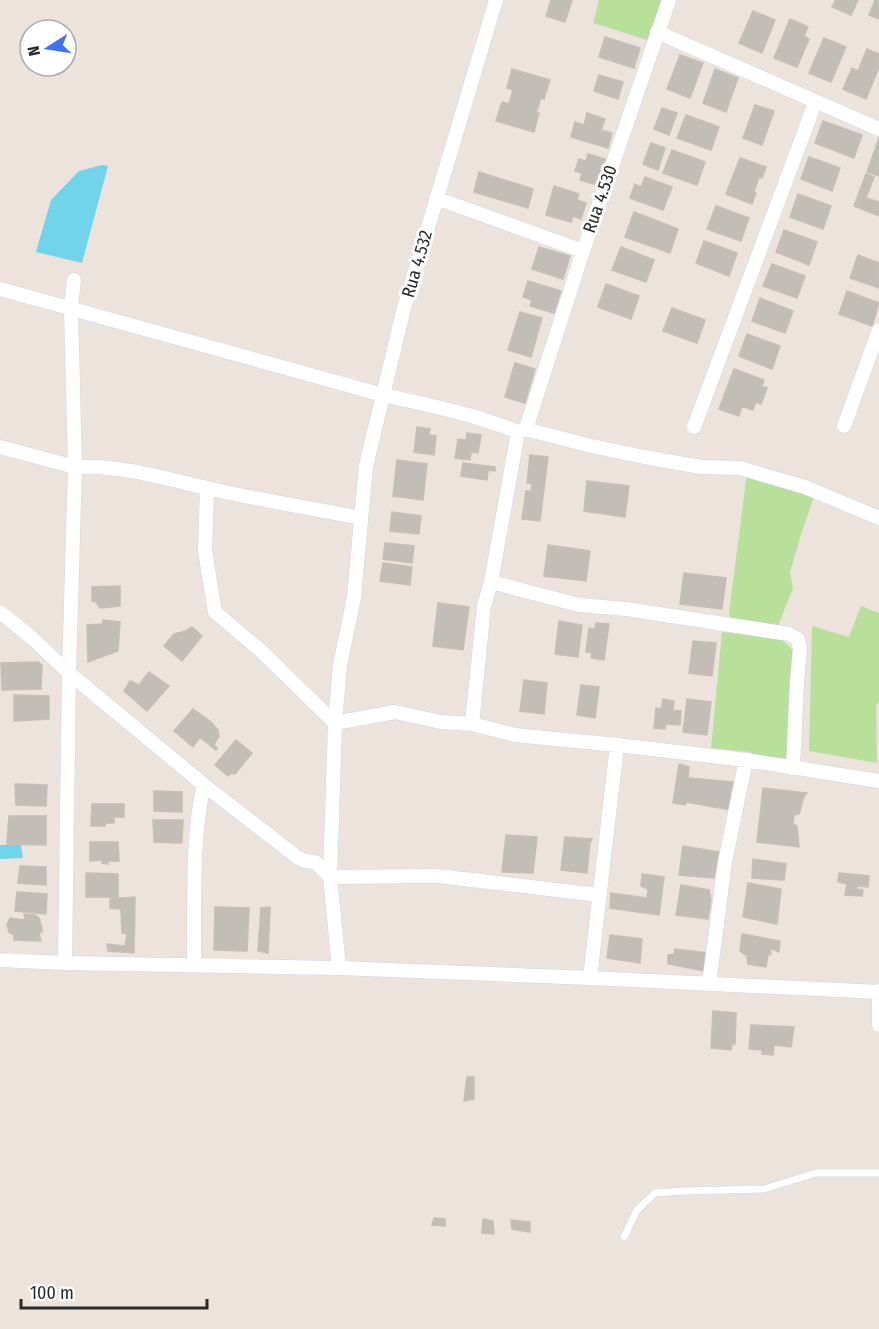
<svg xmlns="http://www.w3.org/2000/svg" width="879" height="1329" viewBox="0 0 879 1329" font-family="'Fira Sans Condensed',sans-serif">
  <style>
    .green { fill: #b8e09a }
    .water { fill: #72d4ea }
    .building { fill: #c3bdb8; stroke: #c6bfb5; stroke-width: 1.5 }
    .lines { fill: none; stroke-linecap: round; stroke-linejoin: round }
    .lane-casing { stroke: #d1d6e2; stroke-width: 8 }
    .street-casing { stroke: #d1d6e2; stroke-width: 15 }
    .lane { stroke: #fff; stroke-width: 7 }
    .street { stroke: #fff; stroke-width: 14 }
    .labels { text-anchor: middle; stroke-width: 6; stroke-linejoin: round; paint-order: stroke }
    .street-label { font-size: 18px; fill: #292929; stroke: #fff }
  </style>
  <rect width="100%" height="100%" fill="#ebe3dc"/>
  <path class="green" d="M599,0h63l-15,40 -54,-17z
    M747,473l68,21 -13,37 -12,41 3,16 -15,38 -26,-2 -22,-6 -1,-5z
    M861,606l18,7v89l-3,3 1,58 -68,-12 3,-125 37,11z
    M722,632l58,6 11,10 3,8 -6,104 -23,-1 -16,-7 -38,-4z"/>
  <path class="water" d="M102,165l6,1 -26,97 -46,-11 15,-52 28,-29z
    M0,845h21l2,13 -23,1z"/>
  <path class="building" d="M551,0h21l-7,22 -19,-6z
    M836,0h22l-7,15 -19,-8z
    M875,0h4v19l-10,-4z
    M753,11l22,9 -13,33 -23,-10z
    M790,19l18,8 -4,9 5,3 -12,28 -23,-9z
    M605,37l35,11 -6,20 -35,-11z
    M824,38l22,9 -15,35 -22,-9z
    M867,49l12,5v13l-13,32 -23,-10 9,-21 6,3z
    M680,55l23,8 -13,35 -23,-9z
    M512,69l38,11 -6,19 -3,-1 -5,15h3l-5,19 -38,-11 6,-19 7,2 4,-14 -6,-2z
    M715,69l23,9 -12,34 -23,-9z
    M599,75l24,7 -5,17 -24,-8z
    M755,105l19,6 -12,34 -19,-7z
    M662,108l15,5 -8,22 -15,-6z
    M587,113l18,6 -4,11 11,3 -4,15 -37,-11 4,-15 9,3z
    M686,115l33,12 -8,23 -34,-12z
    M823,121l39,14 -8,23 -39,-15z
    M879,138v38l-12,-4z
    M651,143l14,5 -7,22 -15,-6z
    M672,150l33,12 -8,23 -34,-12z
    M588,154l17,5 -8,26 -17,-5 2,-7 -7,-2 4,-12 7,2z
    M809,157l31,11 -8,23 -31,-12z
    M740,158l26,9 -4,11 -3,-1 -5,15 2,1 -4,11 -26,-10z
    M479,172l54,17 -5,19 -54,-16z
    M866,174l8,3 -8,21 13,4v14l-25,-10z
    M645,177l27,10 -9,23 -33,-12 5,-14 6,3z
    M554,186l25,8 -2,6 9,3 -5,16 -8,-3 -2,6 -25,-7z
    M798,194l33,12 -8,23 -33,-12z
    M716,206l33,12 -8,23 -34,-12z
    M634,212l44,17 -8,24 -45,-16z
    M784,230l33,12 -8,23 -33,-13z
    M704,241l33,12 -8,23 -33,-13z
    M539,247l31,9 -7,23 -31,-10z
    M621,247l33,13 -8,22 -34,-12z
    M858,255l21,8v25l-29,-10z
    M772,264l33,12 -8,22 -34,-12z
    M528,281l33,10 -7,22 -24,-7 2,-6 -9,-3z
    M606,284l33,12 -8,23 -33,-12z
    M847,291l32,12 -7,23 -33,-12z
    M760,298l33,13 -8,22 -33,-12z
    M672,308l33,12 -8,23 -34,-12z
    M520,312l22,6 -11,39 -23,-7z
    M747,334l33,12 -8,23 -33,-13z
    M515,363l20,6 -10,34 -20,-6z
    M734,369l30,11 -2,6 5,2 -6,16 -5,-2 -3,8 -11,-4 -3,10 -20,-7z
    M417,427l13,2 -1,6 7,1 -2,19 -20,-3z
    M467,433l14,2 -3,18 -7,-1 -1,8 -15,-2 3,-19 8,1z
    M530,455l18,2 -8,64 -18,-2 4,-28h5l1,-8h-5z
    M397,460l30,4 -4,36 -30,-4z
    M463,463l32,4v4l-7,-1 -1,10 -26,-4z
    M587,481l42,5 -4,31 -41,-6z
    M392,512l29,4 -2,18 -29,-3z
    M385,543l29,3 -2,17 -29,-4z
    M548,545l42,6 -4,30 -42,-5z
    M383,563l29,4 -2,18 -30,-4z
    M684,573l42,5 -4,31 -42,-5z
    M120,586v20l-20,2 -4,-6 -4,-1v-14z
    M438,603l31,4 -6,43 -30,-4z
    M103,620l17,2 -2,29 -30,11 -1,-37 15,-1z
    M559,621l23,4 -4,32 -23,-3z
    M596,623l13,1 -5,36 -13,-2 1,-5 -6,-1 3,-24 6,1z
    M192,627l10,9 -20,25 -18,-15 10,-12 12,-3z
    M693,641l23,2 -4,33 -23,-3z
    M38,662l4,3 -1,24 -39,1 -1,-27z
    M149,672l20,14 -22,25 -23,-20 6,-10 9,4z
    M524,680l23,3 -3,31 -24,-3z
    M581,685l18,2 -4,31 -18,-3z
    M14,695l35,1v23l-35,2z
    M663,699l11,2 -1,9 8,1 -1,14 -14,-1 -1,5 -11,-1 2,-20 5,1z
    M687,699l24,3 -4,33 -24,-3z
    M193,709l18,13 -18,25 -19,-16z
    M211,722l7,8 1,6 -5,9 3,3 -1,2 -16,-13z
    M236,740l16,13 -17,21 -4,-1 -3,3 -13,-11z
    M679,764l10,3 -1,11 45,4 -2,28 -44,-8 -2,3 -12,-2z
    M15,784l32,1 -1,21 -30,-1z
    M763,788l44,5 -3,3 -5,18 -5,1 -1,9 4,2 2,21 -42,-5z
    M154,791l28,1v20l-28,-1z
    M92,804h32v13h-10v6h-9v3h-14z
    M9,816h37v29l-39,-1z
    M153,820h30l-1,23 -28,-1z
    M506,835l31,2 -4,36 -31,-1z
    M565,837l27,2 -2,4 -3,30 -26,-3z
    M90,842h28l1,19h-11v3l-6,-1v-3l-12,1z
    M683,846l36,6 -5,26 -35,-3z
    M753,859l33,5 -2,16 -32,-2z
    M20,866l26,1v18l-28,-2z
    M86,873l32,1v23h-32z
    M839,873l30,3 -1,11 -10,-1 -2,3 7,1 -1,6 -17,-1 2,-11 -9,-2z
    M642,874l22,3 -5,38 -49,-7 1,-15 36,5 1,-9 -7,-3z
    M748,883l33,6 -4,35 -34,-7z
    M681,885l28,5 2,10 -3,19 -32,-4z
    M17,892l30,2 -1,20 -31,-3z
    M135,897l-1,56 -26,-2 -1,-7 18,2 2,-12 -5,-1 -1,-24 -11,-1v-9z
    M215,907l34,1 -2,43 -33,-1z
    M270,907l-2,46 -10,-2 3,-43z
    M24,914l11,1 4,3 3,10v4l-3,1 2,8 -27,-1v-5l-5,-3 -2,-7 3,-7 15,2z
    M742,934l38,7 -1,11 -9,-4 1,6 -3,1 -2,12 -18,-3 -1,-8 -7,-5z
    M610,935l32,4 -2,24 -33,-5z
    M675,949l32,4 -2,18 -37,-7v-9l6,-1z
    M713,1011l23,2 -1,31h-3l-1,6 -20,-2z
    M751,1025l43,2 -3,20 -17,-2 -1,10 -11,-1v-4l-13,-1z
    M467,1077h7v22l-10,2z
    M434,1218l11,1v7l-13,-1z
    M483,1219l10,2 1,13 -12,-1z
    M511,1220l19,2v10l-18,-3z"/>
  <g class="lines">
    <defs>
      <path id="lane" d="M624,1237l13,-27 18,-17 28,-2 81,-2 52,-16h63"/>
      <path id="street" d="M496,0l-92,308 -21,87c46,10 91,19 135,37
        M657,32l222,97
        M436,198l147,53
        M0,289l383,106 -17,71 -12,131 -14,68 -5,58 -5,154 9,91
        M844,426l35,-96
        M694,427l121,-324
        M526,429l57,-178 86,-251
        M0,447l75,20 -4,-160 3,-27
        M207,488l-2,63 10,61 45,38 75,73 60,-11 46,10 31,2 12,-118 7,-24 27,-150 8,-3 61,16 57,12 57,10 39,1 65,19 74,31
        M491,582l88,23 47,4 163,25 9,5 2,9 -3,34 -4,86
        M0,612l32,26 37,35 135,112 93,72 8,4 10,1 15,15 108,-1 161,19
        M472,724l43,11 102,10 -27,233
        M617,745l129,15 133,21
        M0,960l65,3 274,5 251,10 289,14
        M65,963l4,-290 6,-206c45,-2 88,11 132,21 51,12 103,20 154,30
        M194,964c1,-57 -3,-125 10,-179
        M709,984l16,-122 21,-102
        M879,991v34"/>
    </defs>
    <use href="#lane" class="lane-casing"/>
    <use href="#street" class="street-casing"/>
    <use href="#lane" class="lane"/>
    <use href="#street" class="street"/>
  </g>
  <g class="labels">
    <g class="street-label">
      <text transform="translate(600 199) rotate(-71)" y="6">Rua 4.530</text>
      <text transform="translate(417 264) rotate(-74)" y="6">Rua 4.532</text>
    </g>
  </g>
  <g transform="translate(48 48) rotate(258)"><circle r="28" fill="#ffffff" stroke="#a9a9a9" stroke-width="1.5"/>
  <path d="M0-4.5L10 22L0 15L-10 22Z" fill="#4071f3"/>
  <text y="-9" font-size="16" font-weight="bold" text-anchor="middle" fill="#292929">N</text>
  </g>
  <path d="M21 1299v9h186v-9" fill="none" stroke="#292929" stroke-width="3"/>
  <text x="30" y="1299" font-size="18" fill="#292929" stroke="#ffffff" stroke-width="4.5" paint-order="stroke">100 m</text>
</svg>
